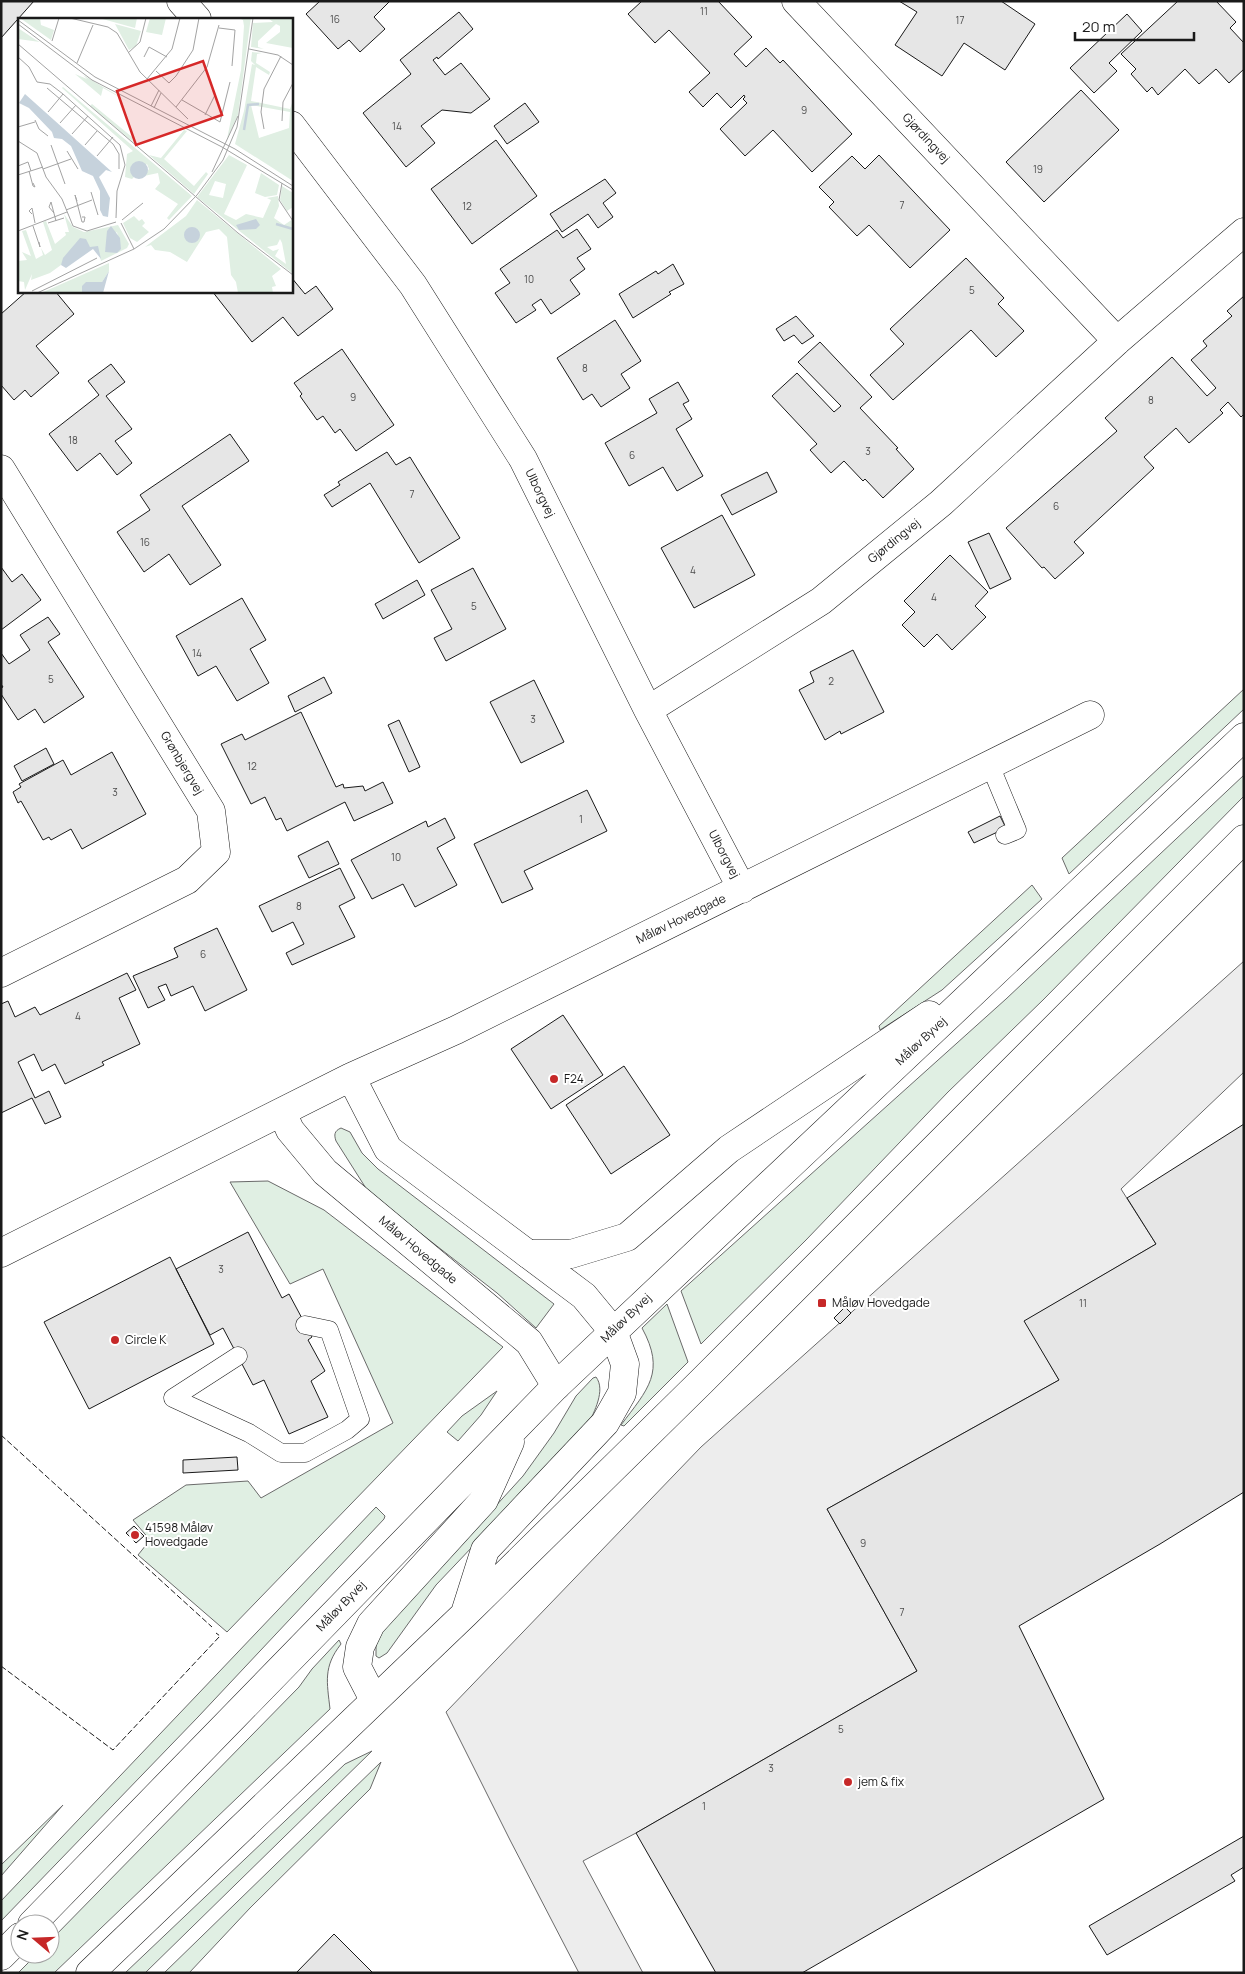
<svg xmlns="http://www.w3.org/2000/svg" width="1245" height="1974" viewBox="0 0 1245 1974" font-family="Manrope,sans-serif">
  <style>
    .green { fill: #e0efe3; stroke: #6a6a6a }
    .parking { fill: #ededed; stroke: #6a6a6a }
    .building { fill: #e6e6e6; stroke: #1a1a1a }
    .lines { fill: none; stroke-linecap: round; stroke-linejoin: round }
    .service-casing { stroke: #1a1a1a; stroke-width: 19 }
    .minor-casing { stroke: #1a1a1a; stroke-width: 29 }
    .secondary-casing { stroke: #1a1a1a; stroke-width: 29 }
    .service { stroke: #fff; stroke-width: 18 }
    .minor { stroke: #fff; stroke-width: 28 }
    .secondary { stroke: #fff; stroke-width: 28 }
    .fence { stroke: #1a1a1a; stroke-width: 1; stroke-dasharray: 6 2.5; stroke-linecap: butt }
    .poi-dot { fill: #c62828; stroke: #fff; stroke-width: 2 }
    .labels { text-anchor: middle; stroke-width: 4; stroke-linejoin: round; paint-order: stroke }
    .number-label { font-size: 10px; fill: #4d4d4d }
    .street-label { font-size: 12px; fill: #1a1a1a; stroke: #fff }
    .poi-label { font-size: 12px; fill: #1a1a1a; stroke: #fff; text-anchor: start }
    .inset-river { fill: none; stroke: #c6d2dc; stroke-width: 2.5 }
    .inset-road { fill: none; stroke: #a3a3a3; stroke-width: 1 }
    .view { fill: #d62828; fill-opacity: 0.15; stroke: #d62828; stroke-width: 2.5 }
    .inset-edge { fill: none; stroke: #1a1a1a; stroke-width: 2.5 }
  </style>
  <rect width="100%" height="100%" fill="#fff"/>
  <path class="green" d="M1244,689v20l-175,165 -7,-16z
    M1244,775v21l-201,204 -95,92 -142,148 -105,104 -20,-53 325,-292z
    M1032,885l10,14 -100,91 -62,40 -1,-4z
    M341,1128l9,4 12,21 16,16 176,135 -18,24 -39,-35 -128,-100 -33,-52c-2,-6 -2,-10 5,-13z
    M268,1181l56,29 179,137 -276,285 -89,-77 12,-15 -17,-20 53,-35 62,-4 13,17 132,-75 -70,-154 -33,15 -60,-102z
    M667,1304l21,58 -64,64 -3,-1c27,-36 45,-53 21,-97z
    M596,1377c10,13 -2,35 -8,48l-152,160 -49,68 -8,5 -3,-2v-11l5,-13 142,-156 31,-43 22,-37 17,-18z
    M497,1391l-16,24 -23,26 -11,-9 15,-16z
    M376,1507l9,9 -1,3 -186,198 -197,204v-20z
    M339,1640l2,4c-18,23 -14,38 -11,65l-276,264h-36l19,-19h13v-13l249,-254 13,-18z
    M372,1751l-227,222h-20l220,-209z
    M381,1762l-11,27 -120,119 -61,65h-25z
    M63,1805l-62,71v-11z"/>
  <path class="parking" d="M1244,961v111l-123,117 35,55 -131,77 34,59 -232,129 90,162 -281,162 -53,28 60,112h-64l-69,-133 -64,-128 255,-265z"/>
  <path class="building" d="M1,1h33l-33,37z
    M320,1h70l-16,16 11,12 -25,23 -11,-12 -11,9 -32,-35z
    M642,1h76l34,36 -18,17 12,13 20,-19 14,15 3,-3 69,74 -40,38 -39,-42 -28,26 -25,-27 27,-26 -4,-4 2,-2 -1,-2 -13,13 -14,-15 -14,14 -14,-15 21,-19 -41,-43 -14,13 -27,-29z
    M899,1h102l34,23 -30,46 -41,-27 -22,33 -47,-31 22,-33z
    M1178,1h38l20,21 -6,6 14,15v26l-15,14 -13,-14 -17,15 -14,-15 -27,26 -6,-8 -5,5 -16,-18 5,-5 -15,-15z
    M459,12l14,17 -35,30 -1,-2 -4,3 12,15 16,-12 29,36 -19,14 -29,-3 -21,16 14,17 -29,24 -43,-54 48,-39 -11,-14z
    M1127,14l15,17 -33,32 8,8 -23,22 -24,-25z
    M1081,90l38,40 -75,72 -38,-40z
    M525,103l14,19 -32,22 -13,-18z
    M496,140l41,56 -65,48 -41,-55z
    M879,155l71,75 -40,38 -41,-43 -12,11 -28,-29 5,-5 -15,-15 33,-31 13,13z
    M605,179l11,14 -13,10 10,14 -15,11 -10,-14 -26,18 -12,-18z
    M577,229l14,20 -14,9 8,11 -15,11 10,14 -29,20 -10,-15 -9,6 4,5 -20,13 -21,-30 15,-10 -10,-14 57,-39 6,8z
    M966,258l38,40 -6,6 26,27 -28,26 -25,-27 -78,70 -23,-25 34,-31 -14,-15z
    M673,264l11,20 -15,8 2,2 -38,24 -14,-24 37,-23 2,3z
    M291,277l14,17 11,-8 17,23 -35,27 -15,-19 -31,25 -40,-51h79z
    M27,291h28l19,23 -38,32 23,27 -28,24 -6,-7 -11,10 -13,-15v-71z
    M1244,296v118l-3,3 -13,-15 -8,8 3,3 -34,30 -13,-15 -32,29 10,11 -80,74 10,11 -29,26 -11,-12 -2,1 -36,-40 111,-97 -12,-13 67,-61 35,39 9,-8 -25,-28 16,-14 -4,-5 29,-25 -5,-5z
    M796,316l18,20 -12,8 -8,-9 -10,6 -8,-12z
    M615,320l26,41 -20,13 9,14 -29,19 -9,-13 -9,6 -26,-42z
    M820,342l52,55 -12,11 38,40 -2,1 18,20 -31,29 -18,-19 -2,2 -19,-20 -13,12 -21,-23 7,-6 -45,-48 25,-23 37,39 7,-6 -43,-44z
    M342,349l52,76 -38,26 -16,-22 -5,4 -12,-17 -6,4 -17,-24 2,-2 -8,-11z
    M111,364l14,18 -19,14 26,33 -17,12 17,22 -15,12 -17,-22 -23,18 -28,-37 50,-39 -11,-14z
    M678,382l11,19 -6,3 9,15 -16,10 27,47 -26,15 -14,-24 -34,19 -24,-43 52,-30 -8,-14z
    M230,434l19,27 -67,45 39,59 -31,20 -21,-31 -25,18 -27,-40 33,-22 -10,-15z
    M387,452l9,13 14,-8 50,81 -41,25 -49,-80 -38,24 -8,-12 16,-10 -2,-3z
    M767,472l10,20 -45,23 -11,-20z
    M722,515l33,60 -61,33 -33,-60z
    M989,533l22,46 -21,10 -22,-47z
    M950,555l38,37 -13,14 11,11 -34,33 -15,-16 -13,13 -22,-22 13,-13 -11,-11z
    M1,567l11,15 10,-8 19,26 -40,30z
    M473,568l33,61 -60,32 -12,-23 18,-9 -21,-39z
    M417,580l8,15 -42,24 -8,-15z
    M242,598l24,42 -16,9 19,34 -32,18 -21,-35 -18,10 -22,-40z
    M48,617l12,17 -12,8 36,55 -40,26 -9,-14 -17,11 -17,-26v-6l2,-1 -2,-3v-31l8,11 21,-14 -10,-15z
    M853,650l31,62 -43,22 -1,-3 -15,9 -26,-50 15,-8 -4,-10z
    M324,677l8,16 -37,19 -7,-16z
    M534,680l30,62 -43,21 -31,-61z
    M301,712l35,75 7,-3 1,4 19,-2 2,5 18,-9 10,21 -39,18 -9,-19 -58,29 -6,-13 -5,2 -11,-23 -14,7 -30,-60 21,-10 3,6z
    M399,720l21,47 -11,5 -21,-47z
    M46,748l8,16 -32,17 -8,-15z
    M112,752l34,62 -64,35 -11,-20 -20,11 -2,-3 -6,3 -22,-39 -3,2 -5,-11 8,-5 -2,-3 44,-24 8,15z
    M587,790l20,41 -83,40 9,18 -31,14 -28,-59z
    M1000,816l6,12 -32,15 -6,-11z
    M445,818l10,20 -18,10 20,37 -42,22 -12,-23 -31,15 -21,-39 75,-39 2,6z
    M328,841l11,23 -30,14 -11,-22z
    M340,868l15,30 -16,8 16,31 -63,28 -6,-12 18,-9 -11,-22 -21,10 -13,-26z
    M217,928l30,62 -42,21 -12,-25 -22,10 -5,-12 -8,3 7,13 -17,8 -15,-32 45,-19 -4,-9z
    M127,973l9,17 -17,8 21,46 -38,18 2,3 -39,19 -10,-20 -13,7 -8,-17 -16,8 17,36 14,-7 12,26 -16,7 -13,-26 -31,15v-109l7,-3 7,16 20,-10 5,8z
    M563,1015l40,60 -52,34 -40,-60z
    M624,1066l46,69 -59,39 -45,-69z
    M1244,1124v368l-84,52 -141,82 85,173 -302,174h-86l-80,-140 281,-162 -90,-162 232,-129 -35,-59 132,-77 -29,-46z
    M248,1232l34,66 7,-4 23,43 -4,3 17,31 -14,10 17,36 -39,17 -25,-54 -11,5 -30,-57 -13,7 -34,-66z
    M170,1257l44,87 -125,65 -45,-87z
    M845,1307l6,6 -11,11 -6,-6z
    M237,1457l1,13 -55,3v-13z
    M134,1526l10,10 -8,7 -10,-10z
    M1244,1836v31l-13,8 4,6 -128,74 -18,-29z
    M334,1934l39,39h-77z"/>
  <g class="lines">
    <defs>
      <path id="service" d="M990,765l27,65 -12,5
        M238,1356l-65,42 76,35 32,20h24l42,-23 13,-11 -31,-89 -24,-5"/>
      <path id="minor" d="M181,1l16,18
        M796,1l321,340
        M291,125l122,160 110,174 125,251 94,179
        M1,469l210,342 5,41 -29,28 -186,93
        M648,710l173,-109 120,-98 176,-162 127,-109
        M351,1077l37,72 196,147 29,35
        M282,1112l8,18 35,42 204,170 27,44
        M1,1253l350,-176 105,-47 634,-315"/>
      <path id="secondary" d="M528,1254h43l56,-17 102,-88 200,-134
        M466,1610l19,-60 120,-127 17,-30 3,-29 -12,-33
        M374,1700l-17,-33 3,-20 11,-23 113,-124 26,-58
        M32,1924l524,-538 688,-649
        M1,1956l19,-19
        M90,1973l375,-359 237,-233 542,-542"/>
    </defs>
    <use href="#service" class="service-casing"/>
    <use href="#minor" class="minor-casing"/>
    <use href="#secondary" class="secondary-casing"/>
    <use href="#service" class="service"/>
    <use href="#minor" class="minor"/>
    <use href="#secondary" class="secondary"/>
    <path class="fence" d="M1,1435l211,192
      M1,1666l112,84 107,-114 -4,-3"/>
  </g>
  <g class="poi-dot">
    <circle cx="554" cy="1079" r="5"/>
    <rect x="817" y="1298" width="10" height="10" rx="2.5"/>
    <circle cx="115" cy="1340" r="5"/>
    <circle cx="135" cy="1535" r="5"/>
    <circle cx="848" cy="1782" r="5"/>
  </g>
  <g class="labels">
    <g class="number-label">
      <text x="704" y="15">11</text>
      <text x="335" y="23">16</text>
      <text x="960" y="24">17</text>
      <text x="804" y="114">9</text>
      <text x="397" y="130">14</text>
      <text x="1038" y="173">19</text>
      <text x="902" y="209">7</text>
      <text x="467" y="210">12</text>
      <text x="529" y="283">10</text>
      <text x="972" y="294">5</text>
      <text x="585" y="372">8</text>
      <text x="353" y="401">9</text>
      <text x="1151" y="404">8</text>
      <text x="73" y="444">18</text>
      <text x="868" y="455">3</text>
      <text x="632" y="459">6</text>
      <text x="412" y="498">7</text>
      <text x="1056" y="510">6</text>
      <text x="145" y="546">16</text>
      <text x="693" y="574">4</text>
      <text x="934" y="601">4</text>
      <text x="474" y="610">5</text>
      <text x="197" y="657">14</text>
      <text x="51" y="683">5</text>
      <text x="831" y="685">2</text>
      <text x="533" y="723">3</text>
      <text x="252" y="770">12</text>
      <text x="115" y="796">3</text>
      <text x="581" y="823">1</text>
      <text x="396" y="861">10</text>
      <text x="299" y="910">8</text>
      <text x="203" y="958">6</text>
      <text x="78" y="1020">4</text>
      <text x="221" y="1273">3</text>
      <text x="1083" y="1307">11</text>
      <text x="863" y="1547">9</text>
      <text x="902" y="1616">7</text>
      <text x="841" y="1733">5</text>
      <text x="771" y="1772">3</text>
      <text x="704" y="1810">1</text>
    </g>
    <g class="street-label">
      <text transform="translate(926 138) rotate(47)" y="4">Gjørdingvej</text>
      <text transform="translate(540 493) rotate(64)" y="4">Ulborgvej</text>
      <text transform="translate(894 541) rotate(-39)" y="4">Gjørdingvej</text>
      <text transform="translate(182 763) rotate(59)" y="4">Grønbjergvej</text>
      <text transform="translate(724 854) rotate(62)" y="4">Ulborgvej</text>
      <text transform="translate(681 919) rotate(-26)" y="4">Måløv Hovedgade</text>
      <text transform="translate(921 1041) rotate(-43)" y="4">Måløv Byvej</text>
      <text transform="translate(418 1250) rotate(40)" y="4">Måløv Hovedgade</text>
      <text transform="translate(626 1318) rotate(-44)" y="4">Måløv Byvej</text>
      <text transform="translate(341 1606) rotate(-46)" y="4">Måløv Byvej</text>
    </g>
    <g class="poi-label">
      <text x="564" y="1083">F24</text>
      <text x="832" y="1307">Måløv Hovedgade</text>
      <text x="125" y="1344">Circle K</text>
      <text x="145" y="1532">41598 Måløv<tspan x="145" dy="14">Hovedgade</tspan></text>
      <text x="858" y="1786">jem &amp; fix</text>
    </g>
  </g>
  <g transform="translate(18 18)">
    <rect width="275" height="275" fill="#fff"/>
    <path d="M2,0h20l1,7 13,5 -3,10zM81,0h38l-2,10zM132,0h16l-4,17 -16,-3zM221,0h12l-1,6 -12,91 -11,24 14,-69 3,-44 -1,-6zM250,0h25v30l-27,-5 14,-11v-6l-4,-2 -18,17v6l6,2 -13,-2 2,-24 20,-1zM97,6l26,7 -5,15 -7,4zM0,10l18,12 4,2 -22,-3zM234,34l10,1 -5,1 -1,9 14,9 -1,3 -13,-8 -5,34 39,8 3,-9v81l-58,-37 9,-33 8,-47 3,1 -4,-4zM233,87l39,7 -1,16 -30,10zM57,56l12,5 -4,-4 49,29 -29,-16 -2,8zM45,69l129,109 -23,24 -2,-2 11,-14 -23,-15 5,-6 -2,-10 -14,3 5,-7 -2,-5 -15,15 -7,-2 2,-23 6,-3 -71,-63zM74,86l40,33 1,5 -43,-36zM166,112l3,1 -23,28 30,27 12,-14 2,2 -14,20 -45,-39 12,3zM211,137l18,10 -23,49 12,6 10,-6 17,4 8,-18 -4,-2 11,-2 1,10 -5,12 10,7 9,-6v55l-96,-77zM197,163l11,3 -3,14 -14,-3zM262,221l2,4 4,21 -11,-8 4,-7 -6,2 -6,-4 10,-2zM243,155l18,12 -2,10 -12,2 -10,-4zM264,168l11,7v14l-6,4 -7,-11zM179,182l84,69 -9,7 4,10 -4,1 1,6h-35l-2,-11 -5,-7 -4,-38 -8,-8 -13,3 -19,30 -17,-10 -15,-2 -4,-5 -6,2 41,-31zM46,196l9,13 11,5 34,-7 11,19 -2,4 -26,13 -3,-12 -22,-6 -15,22 -11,8 -19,7 1,-6 -7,16 -1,-8 -6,-1v-20l9,-1 -5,-8 9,4 -9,-25 4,-1 10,29 7,-4 -2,-7 4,7 7,-5 -9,-28 3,-1 9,23 11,-9 -1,-3h4zM99,214l2,10 -7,9 -7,1 3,-12zM116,198l5,5 3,-2 3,4 -3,3 7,6 -12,10 -7,-4 -7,-15zM91,245v8l-7,11 -20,4v7h-41z" fill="#e0efe3" fill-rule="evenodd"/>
    <path d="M7,76l87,78 -6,-2 -7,7 11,21 -2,19 -5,-1 -3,-6v-19l-7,-15 -11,-5 -11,-25 -9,-7 -8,-1 -2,-6 -23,-24 -10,-5zM112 152a9 9 0 1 1 18 0a9 9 0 1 1-18 0ZM238,201l4,6 -4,4 -17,1 -3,-5zM93,208l9,12 1,11 -4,4 -12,-1 2,-21zM166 217a8 8 0 1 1 16 0a8 8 0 1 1-16 0ZM62,220l6,1 4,8 8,-1 3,13 -8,-10 -27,19 -5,-3 2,-7zM91,253l-6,22h-21v-7l4,-4h16z" fill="#c6d2dc"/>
    <path class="inset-river" d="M226,112l4,-25 11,-1M258,206l17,5"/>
    <path class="inset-road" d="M52,0l38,9 9,6 23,39 48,47M0,2l77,57 140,72 58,37M0,6l74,56 130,67 71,43M201,10l16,2 -3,36M34,23l7,-23M0,26l220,189 55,42M231,31l29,6 15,10M110,35l12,-11 6,-24M0,39l11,10 8,15 13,2 13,10 57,51 5,20 -8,26 -1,27M126,39l5,-10 18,10M59,45l16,-38M138,53l13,12 7,-7 17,-26 6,-32M129,61l25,-30 8,-31M29,70l66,56 6,10v15M164,82l38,22 10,-40M133,88l8,-16M158,89l31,-40 12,-42M136,90l7,-15M30,94l15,-18M187,97l10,-20M17,102l4,9 9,7M264,103l1,-19 10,-19M42,105l16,-18M0,109l17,-5M246,111l-3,-17 3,-23 17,-33M54,116l16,-18M0,123l19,12 9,24 16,22 11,27 14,5 29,-9M33,127l14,39M67,127l12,-14M49,133l11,18M79,138l16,-19M0,148l10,-4 3,9M25,151l28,-10M11,153l4,15 2,1 -2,-4M194,154l26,-56M0,157l25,-8M264,165l-3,17 14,21M73,174l7,23M59,183l-2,-6 7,27h2l1,-5h-3M48,192l26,-10M36,195l-5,-6 2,-5 5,19M14,196l-3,-3 3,-3 3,15M104,202l21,-17M30,205l16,-5M103,205l13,26M15,208l7,21 -1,-5M0,213l49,-19M14,273l65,-33M19,275l97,-44 30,-20 33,-34 26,-35 14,-33 16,-109"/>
    <path class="view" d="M185,43l19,54 -86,30 -19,-54z"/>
    <rect width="275" height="275" class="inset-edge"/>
  </g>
  <rect width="1245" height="1974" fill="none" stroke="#1a1a1a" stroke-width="5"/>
  <g transform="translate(35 1939) rotate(289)"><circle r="24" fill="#ffffff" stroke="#a3a3a3"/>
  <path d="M0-4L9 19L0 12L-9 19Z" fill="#c62828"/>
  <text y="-8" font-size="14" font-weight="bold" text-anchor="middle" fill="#1a1a1a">N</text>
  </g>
  <path d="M1075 32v8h119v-8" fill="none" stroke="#1a1a1a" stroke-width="2.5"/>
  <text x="1082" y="32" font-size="15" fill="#1a1a1a" stroke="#ffffff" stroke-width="4" paint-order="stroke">20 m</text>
</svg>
